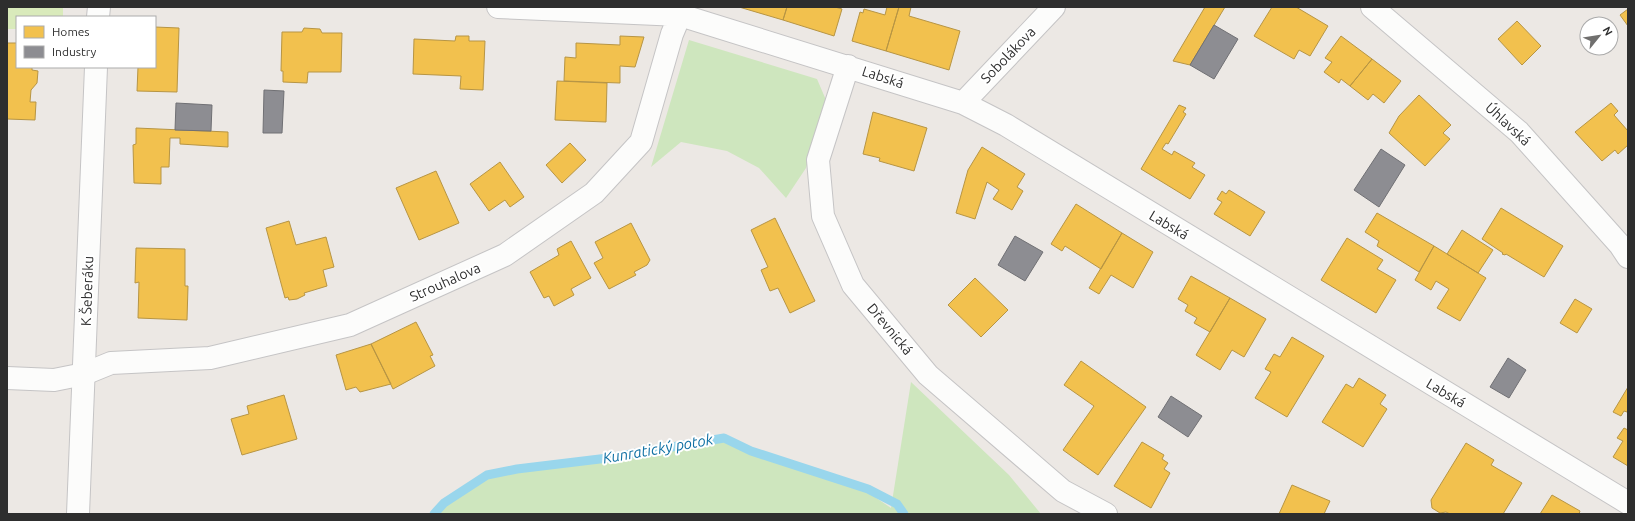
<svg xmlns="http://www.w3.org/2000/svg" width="1635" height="521" viewBox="0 0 1635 521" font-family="Ubuntu,sans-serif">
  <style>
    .green { fill: #cee6be }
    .pitch { fill: #d9eabb }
    .homes { fill: #f2c14e; stroke: #b79544 }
    .industry { fill: #8d8d92; stroke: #707074 }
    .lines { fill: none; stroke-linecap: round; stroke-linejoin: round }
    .stream { stroke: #99d6ec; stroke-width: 9 }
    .minor-casing { stroke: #c5c4c5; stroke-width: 24 }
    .tertiary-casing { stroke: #c5c4c5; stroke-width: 24 }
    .minor { stroke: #fcfcfb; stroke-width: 22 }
    .tertiary { stroke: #fcfcfb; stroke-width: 22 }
    .labels { text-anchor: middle; stroke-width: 4; stroke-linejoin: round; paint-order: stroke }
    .street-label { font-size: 14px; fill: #2e2e2e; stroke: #fff }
    .water-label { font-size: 15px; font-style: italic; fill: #0d6fa3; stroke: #fff }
  </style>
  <rect width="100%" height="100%" fill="#ece8e4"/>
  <path class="green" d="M689,40l128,39 9,21 -20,68 -20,30 -27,-30 -32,-17 -46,-9 -30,25z
    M911,382l98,93 32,39h-607l10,-11 43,-26 237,-39 136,49 31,21z"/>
  <path class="pitch" d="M7,7h56v10h-46v12h-10z"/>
  <path class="homes" d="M739,7h48l-4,13z
    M787,7h48l7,2 -8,27 -51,-16z
    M887,7h12l-13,44 -34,-10 8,-29 3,1 1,-4 21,6z
    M899,7h12l-2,9 51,15 -11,39 -63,-19z
    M1205,7h20l-35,58 -17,-4z
    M1272,7h24l32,19 -18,30 -11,-6 -5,9 -40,-23z
    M1628,9v17l-8,-11z
    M1517,21l24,25 -19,19 -24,-26z
    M155,27l24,1 -2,64 -40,-1 1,-24h17z
    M304,28l16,1 2,4h20l-1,39h-33l-1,11 -24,-1v-11h-2l1,-39h20z
    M456,36h13v5h16l-2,49 -23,-1 1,-13 -48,-2 1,-35 41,2z
    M620,36l24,1 -9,30 -15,-1v17l-56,-2 1,-24 11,1v-15l44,2z
    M1341,36l31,23 -22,27 -9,-7 -2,4 -15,-11 8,-10 -7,-4z
    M7,43h10v24h15v3l6,1 -1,12 -6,7 -1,12h6l-1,18 -28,-1z
    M1372,59l29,22 -17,22 -11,-9 -5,6 -18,-14z
    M557,81l50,2 -1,39 -51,-2z
    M1419,95l32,30 -8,8 7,6 -25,27 -36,-33 10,-17z
    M1611,103l7,8 -4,4 14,16v14l-10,9 -3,-4 -13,11 -27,-29z
    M1179,105l7,3 -3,4 3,2 -18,30 -2,-1 -4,6 10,6 2,-4 21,12 -3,4 13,8 -15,24 -49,-30z
    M873,112l54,16 -13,43 -35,-10 1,-3 -17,-4z
    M136,128l92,4v15l-48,-3v-6h-10l-1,29h-8v17l-27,-1 -1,-38 3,-1z
    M570,143l16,17 -24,23 -16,-18z
    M982,147l43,27 -8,13 6,4 -11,19 -19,-11 6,-9 -12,-8 -12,37 -19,-6 12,-43z
    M500,162l24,35 -14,10 -5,-7 -16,11 -19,-27z
    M436,171l23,52 -40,17 -23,-52z
    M1229,190l36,22 -15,24 -36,-22 8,-12 -5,-3 5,-8 4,3z
    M1076,204l46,29 -21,36 -36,-23 -3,5 -11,-7z
    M1501,208l62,38 -19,31 -38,-23 -1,1 -3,-1 1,-1 -21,-14z
    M1377,213l57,33 -15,26 -42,-26 2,-5 -14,-9z
    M775,218l40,83 -25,12 -12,-25 -8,3 -9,-21 7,-3 -17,-37z
    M289,221l7,24 30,-8 8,30 -11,3 4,16 -23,7 1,2 -8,4 -8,1 -1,-3 -3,1 -19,-70z
    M631,223l19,37 -3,5 -13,7 2,3 -27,14 -15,-26 9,-5 -8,-16z
    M1462,230l31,20 -15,23 -31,-19z
    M1122,233l31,19 -20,36 -22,-13 -12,19 -10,-6z
    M1347,238l36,22 -6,9 19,11 -20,33 -55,-33z
    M571,241l20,37 -20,11 3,6 -20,11 -5,-10 -5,2 -14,-26 29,-17 -2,-6z
    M1434,246l52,32 -26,43 -23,-13 12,-19 -13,-8 -5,9 -16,-10z
    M136,248l49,1v37h3l-1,34 -49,-2 1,-36 -4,1z
    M1191,276l39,22 -20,34 -16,-9 3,-5 -12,-7 3,-6 -10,-6z
    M975,278l33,32 -27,27 -33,-32z
    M1230,298l36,21 -22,38 -12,-7 -12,20 -24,-15z
    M1575,299l17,10 -15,24 -17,-10z
    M416,322l17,33 -3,1 5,10 -42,23 -22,-45z
    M1292,337l32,19 -37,61 -32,-19 16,-26 -6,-3 9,-15 6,3z
    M371,344l20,40 -31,8 -4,-5 -10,3 -10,-35z
    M1081,361l65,46 -48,68 -35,-25 31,-44 -30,-21z
    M1359,378l27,17 -6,9 7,5 -24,38 -41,-25 24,-38 7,4z
    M1628,387v23l-1,2 -3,-1 -3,5 -8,-4z
    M284,395l13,44 -55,16 -11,-36 18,-5 -2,-8z
    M1624,428l4,2v36l-15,-9 10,-16 -6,-3z
    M1142,442l22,13 -2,4 6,4 -4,6 6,4 -19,35 -37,-22z
    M1466,443l28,17 -3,5 31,18 -19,31h-53l-4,-2 -6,1 -8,-5 -1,-8z
    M1292,485l38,16 -6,13h-45z
    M1552,495l28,16 -1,3h-39z"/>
  <path class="industry" d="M1214,25l24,14 -24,40 -24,-14z
    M264,90l20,1 -2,42h-19z
    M176,103l36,2 -1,26 -36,-1z
    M1381,149l24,16 -26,42 -25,-17z
    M1015,236l28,16 -18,29 -27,-16z
    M1508,358l18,12 -17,28 -19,-11z
    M1171,396l31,20 -14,21 -30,-20z"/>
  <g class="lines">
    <path class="stream" d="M434,514l10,-11 43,-28 30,-6 91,-11 116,-20 27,13 117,38 29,15 7,10"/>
    <defs>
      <path id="minor" d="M498,7l182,8 283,88 43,22 622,378
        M1372,7l147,125 101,113 8,12
        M848,66l-30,94 5,56 30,69 75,90 135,116 43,23
        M963,103l91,-96
        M7,378l47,2 30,-6 27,-11 99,-5 140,-33 155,-70 89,-62 47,-51 31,-108 8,-19"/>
      <path id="tertiary" d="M98,17l1,-10
        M78,514l18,-447"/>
    </defs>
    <use href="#minor" class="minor-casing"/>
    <use href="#tertiary" class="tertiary-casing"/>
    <use href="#minor" class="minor"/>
    <use href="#tertiary" class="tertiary"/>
  </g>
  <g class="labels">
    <g class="street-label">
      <text transform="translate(1008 55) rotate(-46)" y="5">Sobolákova</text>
      <text transform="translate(883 77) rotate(18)" y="5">Labská</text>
      <text transform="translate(1508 124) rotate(43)" y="5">Úhlavská</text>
      <text transform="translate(1169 225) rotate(31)" y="5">Labská</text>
      <text transform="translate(445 282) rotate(-24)" y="5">Strouhalova</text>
      <text transform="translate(87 291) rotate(-88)" y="5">K Šeberáku</text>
      <text transform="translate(890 329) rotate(50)" y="5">Dřevnická</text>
      <text transform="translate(1446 393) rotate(31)" y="5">Labská</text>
    </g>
    <g class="water-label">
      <text transform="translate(658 449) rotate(-10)" y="5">Kunratický potok</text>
    </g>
  </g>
  <rect width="1635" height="521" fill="none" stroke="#2e2e2e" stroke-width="16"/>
  <rect x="16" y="16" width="140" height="52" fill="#ffffff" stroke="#ababab"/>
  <rect x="24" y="26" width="20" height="12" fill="#f2c14e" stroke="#ababab"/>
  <text x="52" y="36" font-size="12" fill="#2e2e2e">Homes</text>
  <rect x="24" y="46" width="20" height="12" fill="#8d8d92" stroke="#ababab"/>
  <text x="52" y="56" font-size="12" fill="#2e2e2e">Industry</text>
  <g transform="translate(1599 36) rotate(60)"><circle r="19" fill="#ffffff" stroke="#ababab"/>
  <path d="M0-3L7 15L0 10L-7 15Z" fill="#706f6e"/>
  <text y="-6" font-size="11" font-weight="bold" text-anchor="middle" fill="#2e2e2e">N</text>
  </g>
</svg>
